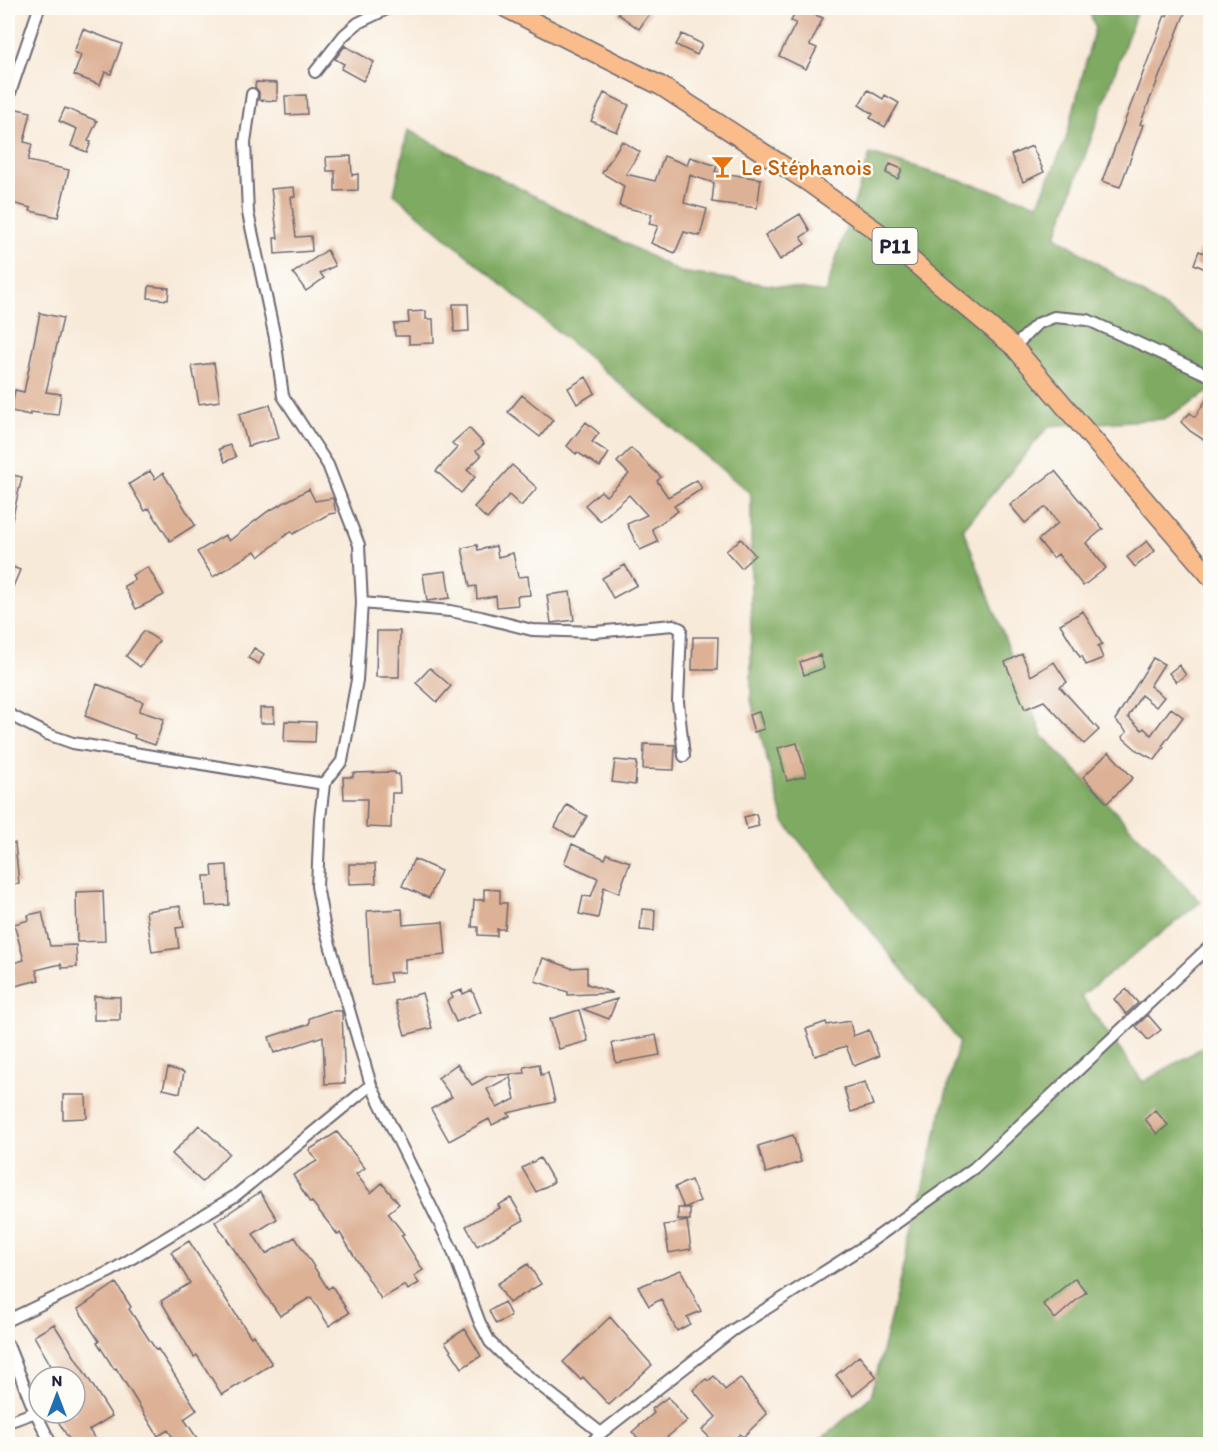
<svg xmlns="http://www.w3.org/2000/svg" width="1218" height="1452" viewBox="0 0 1218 1452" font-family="Itim,sans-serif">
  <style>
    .forest { fill: #7faa62; stroke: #50664e; stroke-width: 1.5 }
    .building { fill: #ddb195; fill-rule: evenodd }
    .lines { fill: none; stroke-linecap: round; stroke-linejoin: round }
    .minor-casing { stroke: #6d6872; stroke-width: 14 }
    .primary-casing { stroke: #6d6872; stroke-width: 21 }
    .minor { stroke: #fff; stroke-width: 10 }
    .primary { stroke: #f9bc8a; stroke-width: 18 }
    .labels { text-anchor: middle; stroke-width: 5; stroke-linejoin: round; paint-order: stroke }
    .shield { fill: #fdfcf7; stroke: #646373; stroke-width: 1.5 }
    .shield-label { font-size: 21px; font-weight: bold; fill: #22223b }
    .food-label { font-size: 22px; fill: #c56008; stroke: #fdfcf7; text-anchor: start }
  </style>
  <rect width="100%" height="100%" fill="#fdfcf7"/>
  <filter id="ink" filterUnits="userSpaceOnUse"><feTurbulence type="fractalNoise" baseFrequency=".0167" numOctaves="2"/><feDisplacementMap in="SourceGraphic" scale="12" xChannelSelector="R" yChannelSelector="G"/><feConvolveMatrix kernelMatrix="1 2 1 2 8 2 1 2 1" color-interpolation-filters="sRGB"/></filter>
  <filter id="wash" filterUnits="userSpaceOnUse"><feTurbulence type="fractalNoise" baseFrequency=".008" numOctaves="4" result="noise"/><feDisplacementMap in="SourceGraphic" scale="24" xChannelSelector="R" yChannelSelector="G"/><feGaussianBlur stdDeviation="1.35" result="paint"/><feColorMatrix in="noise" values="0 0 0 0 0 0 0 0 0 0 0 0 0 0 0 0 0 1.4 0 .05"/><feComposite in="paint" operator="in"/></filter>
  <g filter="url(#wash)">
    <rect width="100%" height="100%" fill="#f8ead9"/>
    <path class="forest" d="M1088,8h50l-82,228 154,102v53l-46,28 -115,7 -86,103 79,206 159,167 -120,94 62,86 67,-39v401h-394l55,-48 88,-355 -175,-219 -33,-122v-206l-357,-300 14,-64 272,142 145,21 45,-139 168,50 28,-65 29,-112z"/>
    <g id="blocks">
      <path class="building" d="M622,8h19l9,5 -11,16 -21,-15z
        M798,8l25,10 -13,27 7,3 -11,21 -27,-13 17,-33 -5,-2z
        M1155,8h32l-47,116 3,1 -23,62 -18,-6 63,-166 2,1 1,-3z
        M83,29l39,15 -11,30 -6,-2 -5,13 -26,-10 7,-20 -7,-3z
        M682,34l20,10 -5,11 -21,-10z
        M345,46l29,16 -11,19 -22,-12 3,-5 -9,-5z
        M256,82l21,1v18l-18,-1v-8l-4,-5z
        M868,90l15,9 2,-4 14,8 -14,24 -15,-9 3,-4 -14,-9z
        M604,93l25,12 -12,27 -26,-11z
        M306,95l1,19 -21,1 -1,-19z
        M65,108l32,13 -9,20 3,1 -4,10 -16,-6 6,-17 -18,-8z
        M17,109l14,3 -7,30 8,2 -4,17 41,9 -11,47 -28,-6 1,-3 -23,-6v-64l2,1z
        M622,141l18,11 -14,22 29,7 9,-25 23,9 3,-8 27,9 -2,6 46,7 -4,29 -45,-6 2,-19 -24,-8 -6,28 23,6 -7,27 -16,-4 -9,21 -24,-10 7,-17 -9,-2 3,-10 -33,-8 5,-20 -22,-13z
        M1032,146l12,26 -21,10 -12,-27z
        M351,156l1,19 6,-1v16l-23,1v-20h-8l-1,-14z
        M890,164l12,5 -4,10 -12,-6z
        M294,187l1,10h-4l5,40 15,-1 1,15 -37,3 -1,-16h4l-7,-49z
        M800,214l10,17 -9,6 4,7 -25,16 -15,-25z
        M327,250l8,16 -15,7 4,5 -18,13 -13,-18z
        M1199,251l11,4v16l-16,-7z
        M149,286l20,2 -1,12 -20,-2z
        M453,304h15l1,27 -15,1z
        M426,311v8h7l1,24 -25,1v-8h-14l-1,-12 15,-1 -1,-11z
        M40,313l23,5 -17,74 15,2 -3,21 -28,-3v3l-19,-4 4,-21 9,2z
        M214,363l6,38 -21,3 -7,-38z
        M586,377l9,16 -18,11 -9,-16z
        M1210,394v50l-20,-13 -9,-9 9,-9 5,4z
        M522,395l31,25 -13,17 -32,-25z
        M270,405l9,33 -31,8 -9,-32z
        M586,422l13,11 -7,9 17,11 -9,14 -23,-15 -1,2 -9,-8z
        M469,428l15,16 -8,7 5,5 -14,14 8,7 -14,16 -25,-22 21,-23 -5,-5z
        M230,445l6,12 -11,5 -6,-13z
        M631,448l30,29 -4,4 11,16 29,-17 5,9 -28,17 4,5 -26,18 6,13 -18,8 -13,-26 20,-9 -18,-20 -29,26 -15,-16 16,-14 5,5 23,-22 -12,-12z
        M512,465l25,23 -16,18 -12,-11 -22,24 -13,-12z
        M150,471l5,8 8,-6 32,52 -25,16 -21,-33 -4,3 -16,-27z
        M1055,471l48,58 -17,14 20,25 -23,18 -25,-32 -5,4 -15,-18 20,-17 -12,-16 -21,16 -15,-18z
        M8,474l14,3 -10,43 -4,-1z
        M309,489l6,12 18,-3 3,15 -7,1 -36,20 -2,-3 -32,26 -4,-6 -42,26 -16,-25 28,-17 4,6 38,-29z
        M741,539l14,16 -14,13 -15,-17z
        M1147,541l8,10 -20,16 -8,-10z
        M477,545l1,5 18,-4 2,11 15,-4 5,24 10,-1 2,19 -13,1 1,9 -21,2 -1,-11 -19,3 -1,-13 -6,1 -8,-39z
        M8,565l12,5 -12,29z
        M625,565l12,20 -24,13 -11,-20z
        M148,567l16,28 -28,14 -12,-23 11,-6 -3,-5z
        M446,571l4,27 -23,3 -4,-27z
        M570,592l4,28 -23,3 -4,-28z
        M1083,611l19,33 -4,2 5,12 -17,7 -4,-9 -2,1 -20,-33z
        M144,631l15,10 -19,26 -14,-11z
        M377,631h23l-1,46h-23z
        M693,637h25l-1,33h-25z
        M254,648l10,6 -5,10 -11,-6z
        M1022,654l9,22 23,-14 13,20 -7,5 39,43 -15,14 -40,-43 -19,8 -20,-47z
        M820,655l4,13 -20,7 -4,-13z
        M1153,658l11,6 -14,22 14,11 -8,10 -15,-12 -13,22 14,13 2,-2 7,7 20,-27 12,9 -21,29 2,1 -9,13 -17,-9 -16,-14 5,-5 -12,-12z
        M1179,665l7,10 -10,7 -7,-9z
        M430,668l21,18 -14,16 -21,-19z
        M97,684l46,18 -4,9 25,8 -9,26 -21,-7 1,-3 -50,-19z
        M260,708h14v15h-14z
        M759,712l5,17 -10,3 -5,-17z
        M285,721l31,1 -1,20 -31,-1z
        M797,743l9,33 -19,5 -9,-33z
        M644,744l31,1 -1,25 -31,-1z
        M1109,752l24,26 -26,25 -24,-26z
        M615,760l22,2 -2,23 -23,-3z
        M395,772v2h4l1,19h-8l-1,35 -25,-1 1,-28h-23l-1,-22h10v-4z
        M567,805l20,11 -13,22 -19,-11z
        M756,814l3,12 -12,3 -3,-12z
        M8,843h7l4,41 -11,1z
        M572,844l33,15 2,-5 23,8 -11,31 -15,-6 -6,31 -19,-4 4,-18 8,1 7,-19 -34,-15z
        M414,859l27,12 -12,27 -27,-12z
        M349,864h26l1,19 -27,1z
        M227,865l2,40 -23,1 -2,-30h9l-1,-10z
        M484,889l16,1v13h7l-2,26h-8v7l-19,-1v-8h-6l2,-27h10z
        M103,891l2,50 -28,1 -1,-50z
        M180,906l4,21 -8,1 3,20 -27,4 -6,-41z
        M402,909l1,16 40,-3 3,33 -41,4v13l-16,1 2,9 -20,3 -4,-74z
        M642,909l13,1 -1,21 -14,-1z
        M42,912l8,34 26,-1 1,22 -15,1 -1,-4 -25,6 3,10 -24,6 -6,-22 15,-4 -10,-36 15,-4 -1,-5z
        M543,958l28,10 16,-1v17l26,9 -45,2v-3l-33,-11z
        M1126,989l12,14 -12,11 -12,-15z
        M462,990l1,4 9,-4 9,22 -25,10 -9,-21 6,-3 -2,-4z
        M422,993l10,35 -27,7 -10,-34z
        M94,996l26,1v23h-26z
        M617,999l-8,20 -26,-10z
        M579,1010l9,31 -29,8 -9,-30z
        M330,1011h12v3l3,69 -20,1 -2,-48 -49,17 -5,-16 40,-13v-6z
        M1148,1015l13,15 -13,10 -12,-14z
        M850,1021l3,15 16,-6 10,26 -25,10 -8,-20 -31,10 -9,-27 20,-7 1,3z
        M656,1035l4,20 -44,8 -4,-20z
        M457,1064l15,21 16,-9 37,-3 -1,-6 15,-3 2,11 7,-2 7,29 -47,11 2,3 -18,9 -3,-6 -40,22 -18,-32 21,-12 -14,-19zM510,1077l5,22 -18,9 -10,-19z
        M168,1068l16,4 -4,21 -17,-4z
        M865,1082l8,23 -22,7 -7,-24z
        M63,1095h23l1,23 -24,1z
        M1155,1110l13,15 -11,9 -12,-15z
        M199,1125l30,28 -27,29 -30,-28z
        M337,1132l28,36 -9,6 15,19 11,-10 17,21 -11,9 16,21 -3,1 22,35 -9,6 5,7 -11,7 -3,-5 -24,14 -41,-66 -2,2 -26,-33 -2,1 -17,-28 24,-14 -8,-11z
        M793,1135l8,27 -35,11 -8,-27z
        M540,1158l14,24 -18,10 -14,-24z
        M691,1180l9,21 -16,7 -9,-21z
        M260,1192l17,27 -24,15 13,20 29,-17 33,52 4,-3 17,27 -20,13 -18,-29 -31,19 -65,-94z
        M511,1198l13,22 -47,26 -11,-20 34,-18 -2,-3z
        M678,1208h12v12h-12z
        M687,1221l4,28 -22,4 -5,-28z
        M189,1241l40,63 22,33 2,-2 19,29 -50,31 -25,-40 -3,2 -33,-56 29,-18 -19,-31z
        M528,1264l13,20 -32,19 -12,-19z
        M681,1270l20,41 -14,6 3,7 -13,7 -16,-32 -12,7 -11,-19z
        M1075,1278l11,14 -31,27 -12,-15z
        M116,1283l15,24 -2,2 27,41 2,-1 39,61 -13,9 17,25h-24l-9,-14 -10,6 -42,-68 -2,1 -17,-27 2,-1 -21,-32z
        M504,1302l7,14 -15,8 -7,-13z
        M610,1317l42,48 -43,40 -26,-28 -2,3 -18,-18z
        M54,1324l58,92 -23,14 10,14h-27l-19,-31h22v-36h-30l9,-6 -20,-35z
        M465,1329l16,27 -19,12 -17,-26z
        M859,1356l18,21 -24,19 -17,-21z
        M714,1376l11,14 15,-12 27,36 -24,23 -3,-3 -11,10h-13l-14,-14 14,-13 -23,-27 13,-11 2,2z
        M668,1397l19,24 -21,17 6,6h-29l-11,-12 22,-19 -2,-4z"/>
    </g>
  </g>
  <g filter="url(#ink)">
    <use href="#blocks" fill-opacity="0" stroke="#6d6872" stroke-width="1.5"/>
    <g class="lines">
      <defs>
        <path id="minor" d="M315,72l29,-37 14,-12 31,-15
          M252,94l-7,48 3,71 27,125 8,58 45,69 31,80 3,58 -5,77 -15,81 -18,23 -4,34 -3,68 7,38 47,161 81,164 28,74 10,19 20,20 91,71
          M8,99l31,-91
          M1014,347l23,-23 17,-7 34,3 122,56
          M362,603l88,8 31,6 51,13 63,2 78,-7 8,4 -3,73 6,54
          M8,714l39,20 26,9 251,41
          M8,1320l103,-49 124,-75 136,-111
          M8,1345l24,60 19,39
          M8,1422l28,-10
          M590,1444l11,-11 132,-103 130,-83 111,-79 236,-222"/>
        <path id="primary" d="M506,8l155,78 147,96 70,50 136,115 196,229"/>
      </defs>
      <use href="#minor" class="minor-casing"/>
      <use href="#primary" class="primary-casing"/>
      <use href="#minor" class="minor"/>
      <use href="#primary" class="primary"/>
    </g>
  </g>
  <defs>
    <symbol id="bar-bare" viewBox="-9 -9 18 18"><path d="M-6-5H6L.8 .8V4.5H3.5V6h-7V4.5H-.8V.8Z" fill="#e8710a" stroke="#fdfcf7" stroke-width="2.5" paint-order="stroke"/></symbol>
  </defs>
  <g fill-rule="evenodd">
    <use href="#bar-bare" x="706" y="150" width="33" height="33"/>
  </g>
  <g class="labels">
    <rect class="shield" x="872.5" y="228" width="45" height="36" rx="4.5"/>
    <g class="shield-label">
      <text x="895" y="253">P11</text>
    </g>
    <g class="food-label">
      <text x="741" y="175">Le Stéphanois</text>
    </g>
  </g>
  <rect width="1218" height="1452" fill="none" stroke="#fdfcf7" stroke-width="30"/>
  <g transform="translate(57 1395)"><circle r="28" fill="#fdfcf7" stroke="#a5a5ac" stroke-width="1.5"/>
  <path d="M0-4.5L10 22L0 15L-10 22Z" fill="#1f6fb2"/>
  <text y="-9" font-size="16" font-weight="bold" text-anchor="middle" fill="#22223b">N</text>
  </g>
</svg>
